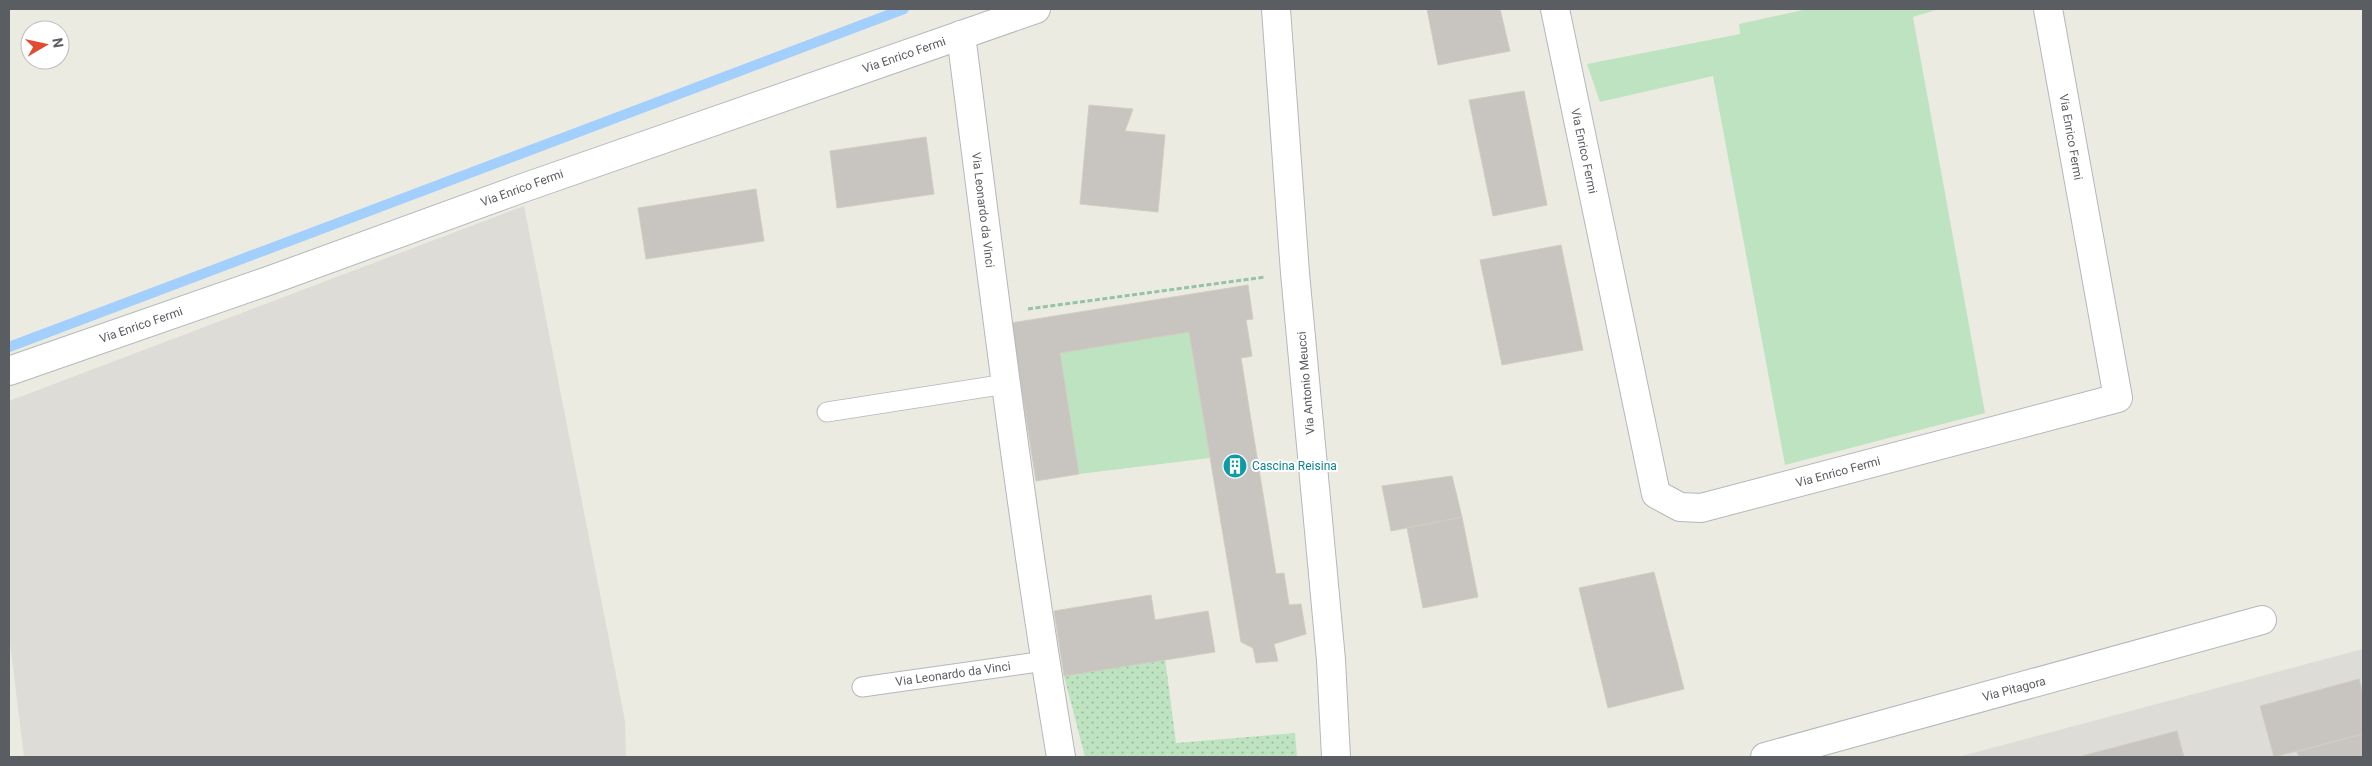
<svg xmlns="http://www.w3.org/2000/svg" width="2372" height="766" viewBox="0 0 2372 766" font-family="Roboto,sans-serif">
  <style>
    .industrial { fill: #dedcd6 }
    .grass { fill: #bee3c1 }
    .park { fill: url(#park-dots) }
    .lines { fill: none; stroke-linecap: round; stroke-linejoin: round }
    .stream { stroke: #a2cffc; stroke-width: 10 }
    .building { fill: #c8c4bf; stroke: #d1cdc0 }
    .service-casing { stroke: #b4b7bc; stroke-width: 21 }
    .minor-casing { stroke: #b4b7bc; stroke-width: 30 }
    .tertiary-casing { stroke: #b4b7bc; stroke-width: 30 }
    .path { stroke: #96c2a5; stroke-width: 3; stroke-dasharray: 5 2.5; stroke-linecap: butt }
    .service { stroke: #fff; stroke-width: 19 }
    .minor { stroke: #fff; stroke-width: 28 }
    .tertiary { stroke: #fff; stroke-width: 28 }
    .labels { text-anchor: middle; stroke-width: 4; stroke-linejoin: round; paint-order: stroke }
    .street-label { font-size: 12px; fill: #5a5d62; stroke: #fff }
    .culture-label { font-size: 12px; fill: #0d838f; stroke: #fff; text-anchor: start }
  </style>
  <defs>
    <pattern id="park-dots" width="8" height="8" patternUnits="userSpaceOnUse" patternTransform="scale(1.25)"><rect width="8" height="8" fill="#bee3c1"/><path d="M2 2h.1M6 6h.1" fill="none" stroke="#9dbba0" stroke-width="1.8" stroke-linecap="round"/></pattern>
  </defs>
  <rect width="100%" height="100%" fill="#ecebe2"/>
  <path class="industrial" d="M524,206l101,515 1,36h-602l-15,-122v-234z
    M2363,649v108h-405z"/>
  <path class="grass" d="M1807,9h132l-26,8 72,396 -200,52 -72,-389 -113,26 -13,-38 153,-30 -1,-10z
    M1189,332l21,126 -131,16 -19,-121z"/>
  <path class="park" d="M1165,658l11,85 119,-10 2,24h-212l-21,-81z"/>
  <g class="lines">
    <path class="stream" d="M9,347l895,-338"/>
  </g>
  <path class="building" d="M1427,9h73l10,42 -72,14z
    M1524,91l23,114 -54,11 -24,-116z
    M1089,105l44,4 -8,22 40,4 -7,77 -78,-8z
    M926,137l8,57 -97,14 -7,-57z
    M756,189l8,52 -118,18 -8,-51z
    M1561,245l22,105 -81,15 -22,-105z
    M1248,285l5,34 -7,1 6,36 -11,2 35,216 8,-1 5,32 12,-1 5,30 -32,10 4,17 -22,2 -3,-15 -12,-6 -52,-310 -129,21 19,121 -43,7 -25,-158z
    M1452,476l10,41 -71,14 -9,-45z
    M1462,517l16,80 -55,11 -16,-80z
    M1654,572l30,117 -76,19 -29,-120z
    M1151,595l4,25 53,-9 7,41 -151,24 -10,-65z
    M2359,679l4,16v39l-89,23 -14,-51z
    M2177,731l7,26h-101l-1,-1z
    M2363,734v23h-64l-2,-5z"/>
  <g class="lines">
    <defs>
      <path id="service" d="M827,412l179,-28
        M862,687l183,-26"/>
      <path id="minor" d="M1555,9l101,485 24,13 21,1 417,-110 -70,-389
        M961,35c31,241 60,483 100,722
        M1765,757l497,-137"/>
      <path id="tertiary" d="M1276,9l19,264 36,387 5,97
        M9,371l259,-90 252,-92 516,-180"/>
    </defs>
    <use href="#service" class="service-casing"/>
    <use href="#minor" class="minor-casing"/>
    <use href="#tertiary" class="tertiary-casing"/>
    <path class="path" d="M1028,309l237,-32"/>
    <use href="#service" class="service"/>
    <use href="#minor" class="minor"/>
    <use href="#tertiary" class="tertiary"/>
  </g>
  <defs>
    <symbol id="building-disc" viewBox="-11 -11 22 22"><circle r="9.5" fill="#0f9aa8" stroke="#fff"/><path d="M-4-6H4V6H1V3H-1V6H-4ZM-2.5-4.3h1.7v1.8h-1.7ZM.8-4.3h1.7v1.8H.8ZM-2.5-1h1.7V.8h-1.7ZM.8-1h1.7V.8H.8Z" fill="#fff"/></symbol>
  </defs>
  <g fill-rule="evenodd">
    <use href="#building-disc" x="1221" y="452" width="28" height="28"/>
  </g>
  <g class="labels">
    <g class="street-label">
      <text transform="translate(904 55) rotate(-19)" y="4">Via Enrico Fermi</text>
      <text transform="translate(2071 137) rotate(80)" y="4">Via Enrico Fermi</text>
      <text transform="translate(1584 151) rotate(78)" y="4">Via Enrico Fermi</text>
      <text transform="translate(522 188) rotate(-20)" y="4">Via Enrico Fermi</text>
      <text transform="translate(983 210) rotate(83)" y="4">Via Leonardo da Vinci</text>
      <text transform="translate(141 325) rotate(-19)" y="4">Via Enrico Fermi</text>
      <text transform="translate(1306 383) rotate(-95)" y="4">Via Antonio Meucci</text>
      <text transform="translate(1838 472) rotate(-15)" y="4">Via Enrico Fermi</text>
      <text transform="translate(953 674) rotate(-8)" y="4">Via Leonardo da Vinci</text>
      <text transform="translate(2014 689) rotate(-15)" y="4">Via Pitagora</text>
    </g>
    <g class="culture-label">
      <text x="1252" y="470">Cascina Reisina</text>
    </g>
  </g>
  <rect width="2372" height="766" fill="none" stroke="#5a5d62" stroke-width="20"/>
  <g transform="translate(45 45) rotate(81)"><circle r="24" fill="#ffffff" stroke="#bdbec0"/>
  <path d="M0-4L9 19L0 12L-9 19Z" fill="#e24a32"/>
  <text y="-8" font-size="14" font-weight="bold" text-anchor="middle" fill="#5a5d62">N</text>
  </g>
</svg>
